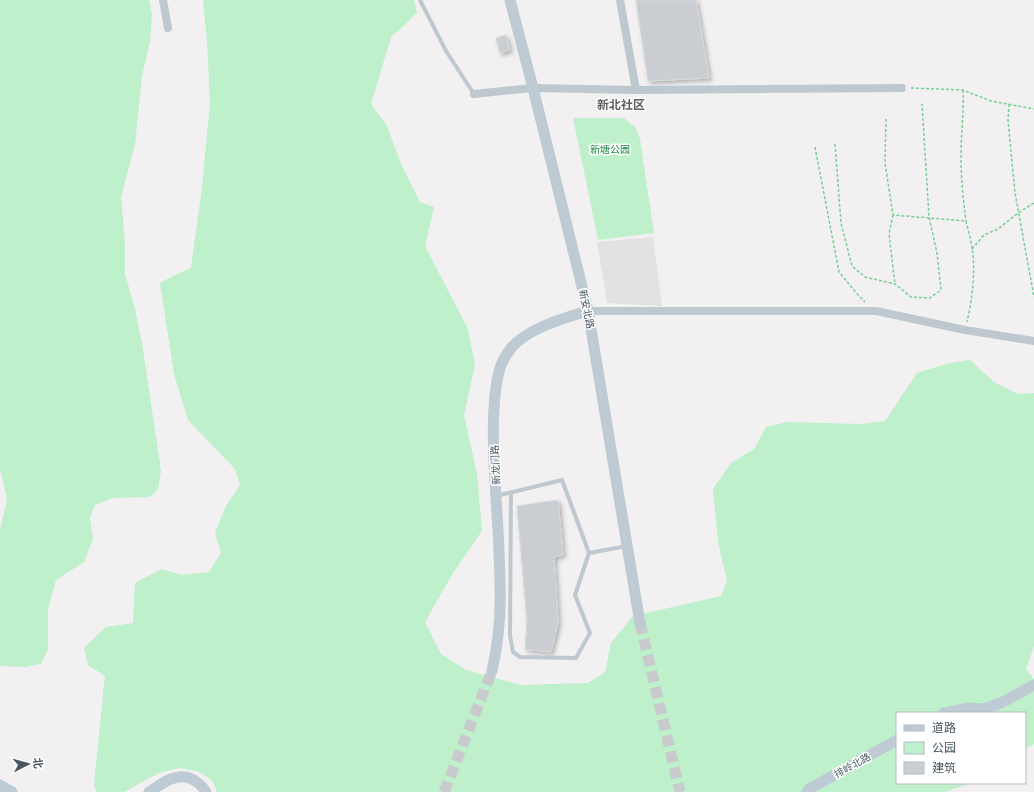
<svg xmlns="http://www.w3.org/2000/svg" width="1034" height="792" viewBox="0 0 1034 792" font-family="Signika,'Noto Sans SC',sans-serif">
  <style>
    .education { fill: #e3e1e2 }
    .green { fill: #bef0cb }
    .building { fill: #caced2; stroke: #d4d7db; filter: url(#shadow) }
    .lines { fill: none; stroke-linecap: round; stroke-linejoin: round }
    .secondary-tunnel { stroke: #c8cacc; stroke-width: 11; stroke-dasharray: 11 5.5; stroke-linecap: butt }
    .path { stroke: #76ce97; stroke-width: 1.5; stroke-dasharray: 3 2; stroke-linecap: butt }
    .lane { stroke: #bec9cf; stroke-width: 4 }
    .street { stroke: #bec9cf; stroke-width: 8 }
    .secondary { stroke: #becbd4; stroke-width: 11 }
    .labels { text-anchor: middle; stroke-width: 3; stroke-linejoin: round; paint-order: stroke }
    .park-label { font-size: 10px; fill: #16813e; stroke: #fff }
    .street-label { font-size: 10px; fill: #48565e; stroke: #fff }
    .quarter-label { font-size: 12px; font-weight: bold; fill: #5c6165; stroke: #fff }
  </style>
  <defs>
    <filter id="shadow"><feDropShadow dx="2.5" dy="2.5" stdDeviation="2" flood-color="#0004"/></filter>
  </defs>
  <rect width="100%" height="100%" fill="#f2f0f0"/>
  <path class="education" d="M653,237l9,69 -55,-3 -10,-61z"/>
  <path class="green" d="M0,0h149l3,15 -2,26 -8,35 -7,68 -14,53 4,46v31l10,35 7,34 19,128 -3,18 -8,8 -38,1 -17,7 -5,13 3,21 -9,23 -28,18 -8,29v40l-7,15 -16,3 -25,-1v-136l7,-31 -7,-30z
    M203,0h211l3,12 -10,11 -16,14 -20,67 16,22 15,40 18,36 14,5 -9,39 43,83 7,36 -11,50 13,59 5,57 -29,42 -28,49 16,32 25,16 55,15 67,-2 17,-11 6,-29 22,-27 88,-20 6,-15 -9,-39 -5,-53 18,-26 23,-14 12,-22 20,-5 75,2 24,-3 32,-48 32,-10 21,-3 24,22 24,12 16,-1v253l-8,23 8,10v65l-9,6v-37h-128v70h75l-28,9h-727l-5,-12 -15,-9 -18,-3 -20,5 -35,19h-27l-3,-7 11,-109 -17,-11 -4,-17 22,-21 27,-4 2,-40 26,-14 21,6 27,-3 12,-19 -6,-20 11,-27 14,-21 -5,-16 -47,-49 -14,-46 -14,-91 11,-6 20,-9 11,-81 8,-84 -3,-62z
    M573,118h51l12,10 4,11 14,94 -56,7z"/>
  <path class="building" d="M636,0h60l13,78 -61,3z
    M506,35l4,15 -10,3 -4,-15z
    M558,500l5,55 -9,2 4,66 -7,29 -26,-3 2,-28 -10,-115z"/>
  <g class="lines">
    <path class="secondary-tunnel" d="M640,623l40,169
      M444,792l48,-121"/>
    <path class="path" d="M911,88l52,2 28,11 43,8
      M963,90c1,22 -2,43 -2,65 0,22 2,44 5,66
      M1009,104l-1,16 7,73 19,104
      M886,119l-1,44 8,52 73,6c2,9 5,18 6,27 4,23 0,52 -5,74
      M835,144l6,79 11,43 13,11 30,7 16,13 19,1 11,-8 -4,-37 -8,-36 -7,-113
      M815,147l24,125 19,23 7,7
      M893,215l-4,19 6,50
      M972,249l12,-14 14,-6 20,-16 16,-10"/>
    <path class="lane" d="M420,0l26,51 28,43
      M511,493l-1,142 3,17 7,5 56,1 14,-25 -15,-38 14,-42
      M496,496l66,-16 27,73 38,-7"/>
    <path class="street" d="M163,0l5,28
      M620,0l16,90
      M474,94l59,-6 103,2 266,-2
      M588,311h288l89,19 69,11"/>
    <path class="secondary" d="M510,0l23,88 55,223 52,312
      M492,671c6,-27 9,-54 8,-82 0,-42 -4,-85 -6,-127 -1,-28 -2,-67 6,-94 2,-6 8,-16 12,-21 17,-19 52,-29 76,-36
      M944,713l23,-5 17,1 19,-7 31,-17
      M0,785l12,7
      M149,792c7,-4 14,-10 22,-13 15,-6 27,1 35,13
      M807,792l2,-3 88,-49"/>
  </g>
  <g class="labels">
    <g class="park-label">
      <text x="610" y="153">新塘公园</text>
    </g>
    <g class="street-label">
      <text transform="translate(587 309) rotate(78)" y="4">新安北路</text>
      <text transform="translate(495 465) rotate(-93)" y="4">新龙门路</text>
      <text transform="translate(852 765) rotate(-29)" y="4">排岭北路</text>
    </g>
    <g class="quarter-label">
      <text x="621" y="109">新北社区</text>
    </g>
  </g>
  <rect x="896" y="712" width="130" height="72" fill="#ffffff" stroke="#b6bbbf"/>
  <rect x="904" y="725" width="20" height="6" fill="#becbd4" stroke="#b6bbbf"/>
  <text x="932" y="732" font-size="12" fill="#48565e">道路</text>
  <rect x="904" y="742" width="20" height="12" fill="#bef0cb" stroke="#b6bbbf"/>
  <text x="932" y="752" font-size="12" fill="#48565e">公园</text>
  <rect x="904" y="762" width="20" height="12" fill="#caced2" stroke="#b6bbbf"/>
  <text x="932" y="772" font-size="12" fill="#48565e">建筑</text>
  <g transform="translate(28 764) rotate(84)" stroke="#ffffff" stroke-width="3" paint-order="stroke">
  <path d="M0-3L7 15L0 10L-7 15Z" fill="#48565e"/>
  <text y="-6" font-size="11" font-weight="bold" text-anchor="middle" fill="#48565e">北</text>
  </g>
</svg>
